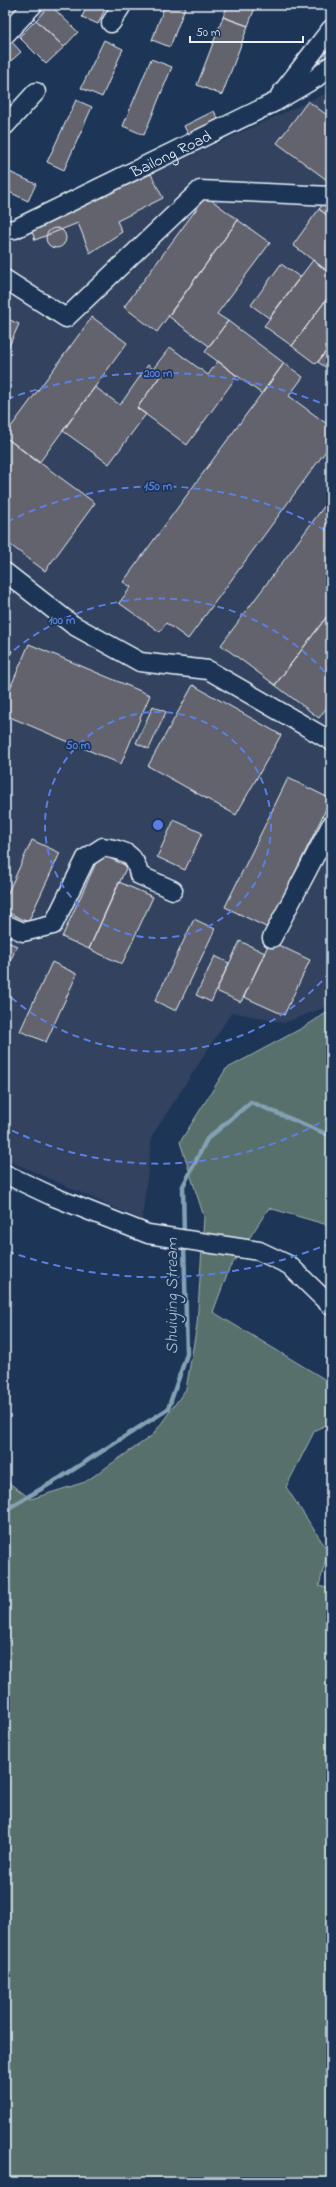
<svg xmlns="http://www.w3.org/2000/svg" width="336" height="2187" viewBox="0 0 336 2187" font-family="'Indie Flower',sans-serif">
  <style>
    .built { fill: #32435e }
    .green { fill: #59706c; stroke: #a0b0b2 }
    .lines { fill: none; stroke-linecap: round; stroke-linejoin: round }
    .stream { stroke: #83a1b3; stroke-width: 4.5 }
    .building { fill: #64646d; stroke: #e8f1f8 }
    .minor-casing { stroke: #e8f1f8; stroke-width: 21 }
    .minor { stroke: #1d3557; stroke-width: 18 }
    .ring { fill: none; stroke: #5a7fe2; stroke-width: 2; stroke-dasharray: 7 5 }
    .labels { text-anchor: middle; stroke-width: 3.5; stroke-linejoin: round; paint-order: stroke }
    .street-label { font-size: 16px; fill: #e8f1f8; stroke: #1d3557 }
    .water-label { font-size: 17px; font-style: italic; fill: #adc2d0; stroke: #1d3557 }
    .centre { fill: #5a7fe2; stroke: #1d3557; stroke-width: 2 }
    .ring-label { font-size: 12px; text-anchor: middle; font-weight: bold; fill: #5a7fe2; stroke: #1d3557; stroke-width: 3.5; stroke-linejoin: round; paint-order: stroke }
  </style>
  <rect width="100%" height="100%" fill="#1d3557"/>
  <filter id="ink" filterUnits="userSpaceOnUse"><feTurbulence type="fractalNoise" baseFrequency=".025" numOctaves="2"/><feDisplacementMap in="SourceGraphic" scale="8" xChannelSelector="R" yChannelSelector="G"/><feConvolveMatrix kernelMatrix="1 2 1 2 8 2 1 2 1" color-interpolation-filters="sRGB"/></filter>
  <g filter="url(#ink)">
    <path class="built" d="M331,91v914l-47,18 -52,-11 -80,124 -10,84 -137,-61v-924l146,-61z"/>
    <path class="green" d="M331,1010v216l-62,-18 -40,61 -16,43 118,71v40l-16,7 -29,57 42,64 -9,35 12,3v593h-326v-702l26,19 54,-17 68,-47 33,-46 11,-64 7,-108 -24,-75 46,-73 78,-42z"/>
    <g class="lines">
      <path class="stream" d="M184,1236l-1,-50 24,-47 44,-37 80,34
        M5,1510l55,-32 108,-69 19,-55 -3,-110"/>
    </g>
    <path class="building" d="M50,5l28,27 -14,15 -28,-27z
      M87,5h20l-9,19 -16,-7z
      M165,5h21l-16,42 -18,-7z
      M228,5h28l-8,21 -25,-9z
      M223,17l25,9 -26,69 -25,-10z
      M36,20l28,27 -18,17 -27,-27z
      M104,40l19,9 -21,48 -21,-9z
      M11,41l10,11 -16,14v-19z
      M151,59l21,8 -28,68 -21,-9z
      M76,100l16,7 -28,63 -17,-8z
      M308,101l23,17v65l-54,-40z
      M214,111l4,8 -30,15 -4,-8z
      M5,170l31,14 -8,17 -23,-11z
      M151,174l12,24 -46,23 5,11 -32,21 -12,-30 -43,17 -5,-14z
      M206,196l32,24 -81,112 -33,-25z
      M326,201l5,3v14l-12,-9z
      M319,209l12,9v56l-38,-29z
      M238,220l32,23 -53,71 11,7 -19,25 -41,-30z
      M46 238a10 10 0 1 1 20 0a10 10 0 1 1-20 0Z
      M313,260l18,14v19l-39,53 -28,-20z
      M281,264l19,13 -31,41 -18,-13z
      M331,293v52l-15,19 -24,-18z
      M92,317l35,26 -88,120 -34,-26v-2z
      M5,318l14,6 -14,31z
      M228,321l56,42 -22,31 -57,-42z
      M331,345v26l-13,-9z
      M170,347l38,28 10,-14 19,15 -50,69 -50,-37 24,-33 -8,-6z
      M284,363l19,14 -14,19 42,31v17l-143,195 -22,-16 -6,9 -41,-29 12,-16 -8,-5z
      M148,365l13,10 -24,33 9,6 -37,50 -46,-33 32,-44 25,18z
      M5,437l90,66 -50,68 -40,-30z
      M331,497v114l-56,74 -54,-40z
      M331,611v91l-12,16 -44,-33z
      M29,644l121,51 -29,69 -116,-49v-15z
      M5,648l7,3 -7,16z
      M193,685l88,50 -45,80 -88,-49z
      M153,706l13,6 -17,37 -13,-6z
      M288,778l43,21 -63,129 -43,-21z
      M174,820l28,13 -17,37 -28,-13z
      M32,840l28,13 -32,69 -23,-11v-12z
      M100,854l27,12 -38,83 -27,-12z
      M119,882l34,15 -31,67 -33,-15z
      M194,919l21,10 -39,82 -21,-10z
      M5,941l12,5 -12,26z
      M240,941l25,12 -24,49 -25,-11z
      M270,941l40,19 -26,55 -40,-18z
      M215,956l14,7 -18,39 -15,-7z
      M52,962l25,12 -31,68 -26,-11z"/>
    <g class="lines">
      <defs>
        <g id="minor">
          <path d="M111,23l11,-18"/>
          <path d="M5,35l28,-30"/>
          <path d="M280,95l51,-66"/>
          <path d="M5,126l31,-34"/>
          <path id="s1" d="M5,230l10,-1 260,-127 41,-24 15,-13"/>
          <path d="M5,279l61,39 134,-128 131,6"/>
          <path d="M5,572l68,53 67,37 68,8 123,71"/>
          <path d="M5,924l18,8 30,-7 33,-67 17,-11c21,4 32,5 36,28l34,15"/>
          <path d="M272,938l59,-113"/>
          <path d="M5,1174l49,23 94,37 111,17 30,14 42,41"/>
        </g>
      </defs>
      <use href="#minor" class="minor-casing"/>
      <use href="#minor" class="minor"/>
    </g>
  </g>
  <g class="ring">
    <circle cx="158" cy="825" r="113"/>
    <path d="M330 972A226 226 0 0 1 5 992M5 658A226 226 0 0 1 330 678"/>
    <path d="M330 1117A339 339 0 0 1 7 1128M7 522A339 339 0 0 1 330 533"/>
    <path d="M331 1243A452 452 0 0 1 7 1251M7 399A452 452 0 0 1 331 407"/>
  </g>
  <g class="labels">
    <g class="street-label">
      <text dy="6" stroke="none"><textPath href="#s1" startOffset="183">Bailong Road</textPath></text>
    </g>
    <g class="water-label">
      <text transform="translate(171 1296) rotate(-90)" y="6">Shuiying Stream</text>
    </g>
  </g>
  <circle cx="158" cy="825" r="6" class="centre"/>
  <g class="ring-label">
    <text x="158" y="377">200 m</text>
    <text x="158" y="490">150 m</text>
    <text x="62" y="624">100 m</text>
    <text x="78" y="749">50 m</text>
  </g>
  <rect width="336" height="2187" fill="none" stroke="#1d3557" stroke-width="20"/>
  <rect x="10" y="10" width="316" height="2167" fill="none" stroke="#e8f1f8" stroke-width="1.5" filter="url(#ink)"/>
  <path d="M190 36v6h113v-6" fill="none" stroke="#e8f1f8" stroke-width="2"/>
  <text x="196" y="36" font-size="12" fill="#e8f1f8" stroke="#1d3557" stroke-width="3" paint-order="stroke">50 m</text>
</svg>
